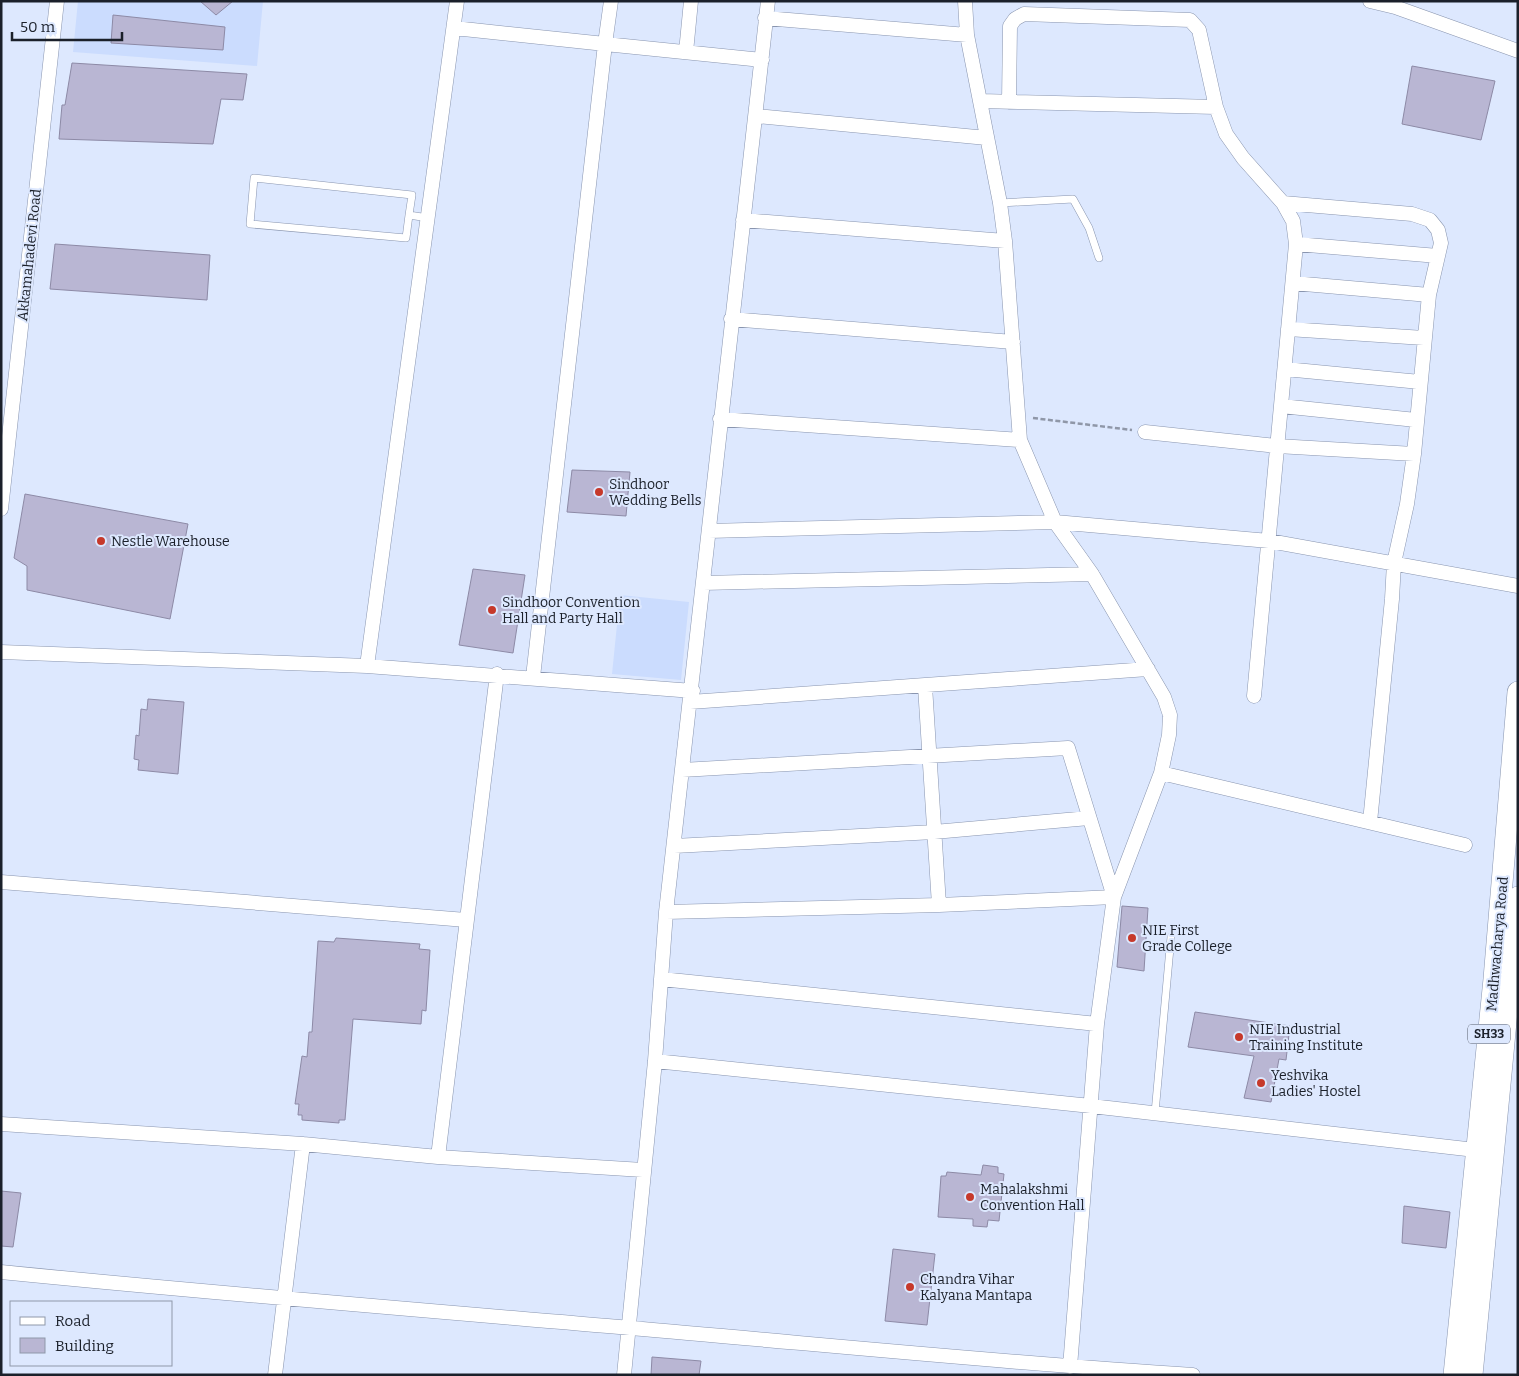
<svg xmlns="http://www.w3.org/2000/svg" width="1519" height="1376" viewBox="0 0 1519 1376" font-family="Bitter,serif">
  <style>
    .built { fill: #cbdcfe }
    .building { fill: #b9b6d3; stroke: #8d8aa6 }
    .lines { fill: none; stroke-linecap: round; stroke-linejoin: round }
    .service-casing { stroke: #8995af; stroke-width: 8 }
    .minor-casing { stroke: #8995af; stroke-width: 15 }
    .primary-casing { stroke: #8995af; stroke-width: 22 }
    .path { stroke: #8f97a8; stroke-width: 2.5; stroke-dasharray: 5 2.5; stroke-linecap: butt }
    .service { stroke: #fff; stroke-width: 7 }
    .minor { stroke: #fff; stroke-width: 14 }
    .primary { stroke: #fff; stroke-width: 21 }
    .poi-dot { fill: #c6392b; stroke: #dde8fe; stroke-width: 2 }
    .labels { text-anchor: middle; stroke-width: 4; stroke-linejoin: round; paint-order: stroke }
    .shield { fill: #dde8fe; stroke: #555c6a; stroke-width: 1 }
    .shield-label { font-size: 12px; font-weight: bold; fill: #1b202a }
    .street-label { font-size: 14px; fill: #1b202a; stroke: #dde8fe }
    .poi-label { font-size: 14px; fill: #1b202a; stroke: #dde8fe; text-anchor: start }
  </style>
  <rect width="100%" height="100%" fill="#dde8fe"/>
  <path class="built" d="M78,1h185l-6,65 -184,-14z
    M620,595l69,7 -8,78 -69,-6z"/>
  <path class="building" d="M200,1h33l-17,14z
    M113,15l112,12 -2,23 -112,-7z
    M72,63l175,11 -4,26 -22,-1 -8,45 -154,-5 3,-34h3z
    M1412,66l83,15 -14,59 -79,-16z
    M55,244l155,11 -3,45 -157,-11z
    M572,470l58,2 -4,44 -59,-4z
    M25,494l163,30 -18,95 -143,-29v-24l-13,-8z
    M473,569l52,6 -12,78 -54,-8z
    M148,699l36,3 -6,72 -40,-4 1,-10 -5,-1 2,-24 3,1 2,-27 6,1z
    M1122,906l26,2 -4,63 -27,-4z
    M336,938l84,6 -1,5 11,1 -4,61 -4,-1 -1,14 -68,-5 -8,101h-6v3l-37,-3v-5h-4l1,-11h-4l7,-48 5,1 2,-25h3l6,-91 16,1z
    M1195,1012l95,14 -4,34 -7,-1 -8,43 -27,-4 10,-42 -66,-9z
    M983,1165l15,2v6l6,1 -5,47 -11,-1 -1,7 -14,-1v-7l-35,-2 3,-41h5l1,-4 34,3z
    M1,1191l20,2 -8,54 -12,-1z
    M1404,1206l46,6 -4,36 -44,-5z
    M893,1249l42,5 -8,71 -42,-4z
    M652,1357l49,4 -2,14h-48z"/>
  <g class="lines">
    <defs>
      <path id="service" d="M1000,203l73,-4 16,29 10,30
        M409,215l3,-20 -158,-17 -4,46 156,14 3,-23 19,3
        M1155,1113l16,-176"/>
      <path id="minor" d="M965,1l2,34 33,168 5,38 15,199 35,82 37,52 72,123 6,18 -1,20 -8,38 -47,124 -17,127 -27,343
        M1370,1l25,6 123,44
        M765,18l202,17
        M454,28l151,16 6,-43
        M686,52l5,-51
        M981,101l235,6
        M1009,102l1,-76 5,-7 9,-5 166,6 9,10 17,77 10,27 17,24 40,45 10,18 3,23 -42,452
        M756,116l231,22
        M1283,203l129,11 18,6 8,10 3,13 -12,52 -15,159 -7,50 -13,59 -2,36 -22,223
        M743,220l262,21
        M1296,244l142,12
        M1293,283l136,12
        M731,319l282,23
        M1288,329l136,9
        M1285,369l135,13
        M1281,406l135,14
        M720,419l300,21
        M1145,432l132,14 137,8
        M1,509l56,-508
        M709,531l346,-9 214,19 249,45
        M703,583l389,-9
        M1,652l366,14 326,25
        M367,666l90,-665
        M533,677l72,-633 157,16
        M925,686l14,219
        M690,702l458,-33
        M682,770l386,-22 46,149
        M1161,773l304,72
        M674,846l260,-14 155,-14
        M1,882l465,38
        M666,912l273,-7 175,-8
        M661,979l436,45
        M655,1061l436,45 393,45
        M1,1124l302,20 135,13 205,13
        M438,1157l59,-483
        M1,1272c210,21 419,38 629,56 188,16 375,35 563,47
        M275,1375l28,-231
        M624,1375l31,-314 11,-149 102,-911"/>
      <path id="primary" d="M1454,1375l40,-396 24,-287
        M1472,1375l46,-478"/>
    </defs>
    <use href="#service" class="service-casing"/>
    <use href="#minor" class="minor-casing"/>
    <use href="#primary" class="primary-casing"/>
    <path class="path" d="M1033,418l99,12"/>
    <use href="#service" class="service"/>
    <use href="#minor" class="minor"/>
    <use href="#primary" class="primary"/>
  </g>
  <g class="poi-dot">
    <circle cx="599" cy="492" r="5"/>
    <circle cx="101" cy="541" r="5"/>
    <circle cx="492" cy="610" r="5"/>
    <circle cx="1132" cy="938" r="5"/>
    <circle cx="1239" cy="1037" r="5"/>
    <circle cx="1261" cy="1083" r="5"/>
    <circle cx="970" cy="1197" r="5"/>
    <circle cx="910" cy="1287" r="5"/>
  </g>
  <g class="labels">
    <rect class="shield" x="1468" y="1024.5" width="42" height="19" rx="4"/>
    <g class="shield-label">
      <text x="1489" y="1038">SH33</text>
    </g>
    <g class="street-label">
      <text transform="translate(29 255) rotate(-84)" y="5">Akkamahadevi Road</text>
      <text transform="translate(1497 944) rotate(-85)" y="5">Madhwacharya Road</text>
    </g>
    <g class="poi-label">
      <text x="609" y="489">Sindhoor<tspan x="609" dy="16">Wedding Bells</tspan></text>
      <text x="111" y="546">Nestle Warehouse</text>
      <text x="502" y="607">Sindhoor Convention<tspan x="502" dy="16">Hall and Party Hall</tspan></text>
      <text x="1142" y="935">NIE First<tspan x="1142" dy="16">Grade College</tspan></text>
      <text x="1249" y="1034">NIE Industrial<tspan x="1249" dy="16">Training Institute</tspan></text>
      <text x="1271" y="1080">Yeshvika<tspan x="1271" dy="16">Ladies' Hostel</tspan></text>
      <text x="980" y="1194">Mahalakshmi<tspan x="980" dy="16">Convention Hall</tspan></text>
      <text x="920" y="1284">Chandra Vihar<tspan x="920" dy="16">Kalyana Mantapa</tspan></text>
    </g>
  </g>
  <rect width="1519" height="1376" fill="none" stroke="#1b202a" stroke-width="5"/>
  <rect x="10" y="1301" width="162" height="65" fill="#dde8fe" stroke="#8f98a9"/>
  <rect x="20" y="1317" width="25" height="8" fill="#ffffff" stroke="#8f98a9"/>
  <text x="55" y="1326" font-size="15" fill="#1b202a">Road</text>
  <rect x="20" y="1338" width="25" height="15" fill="#b9b6d3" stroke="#8f98a9"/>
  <text x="55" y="1351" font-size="15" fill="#1b202a">Building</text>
  <path d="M12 32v8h110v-8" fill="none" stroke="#1b202a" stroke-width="2.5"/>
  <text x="20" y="32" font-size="15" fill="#1b202a" stroke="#dde8fe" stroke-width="4" paint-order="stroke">50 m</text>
</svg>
